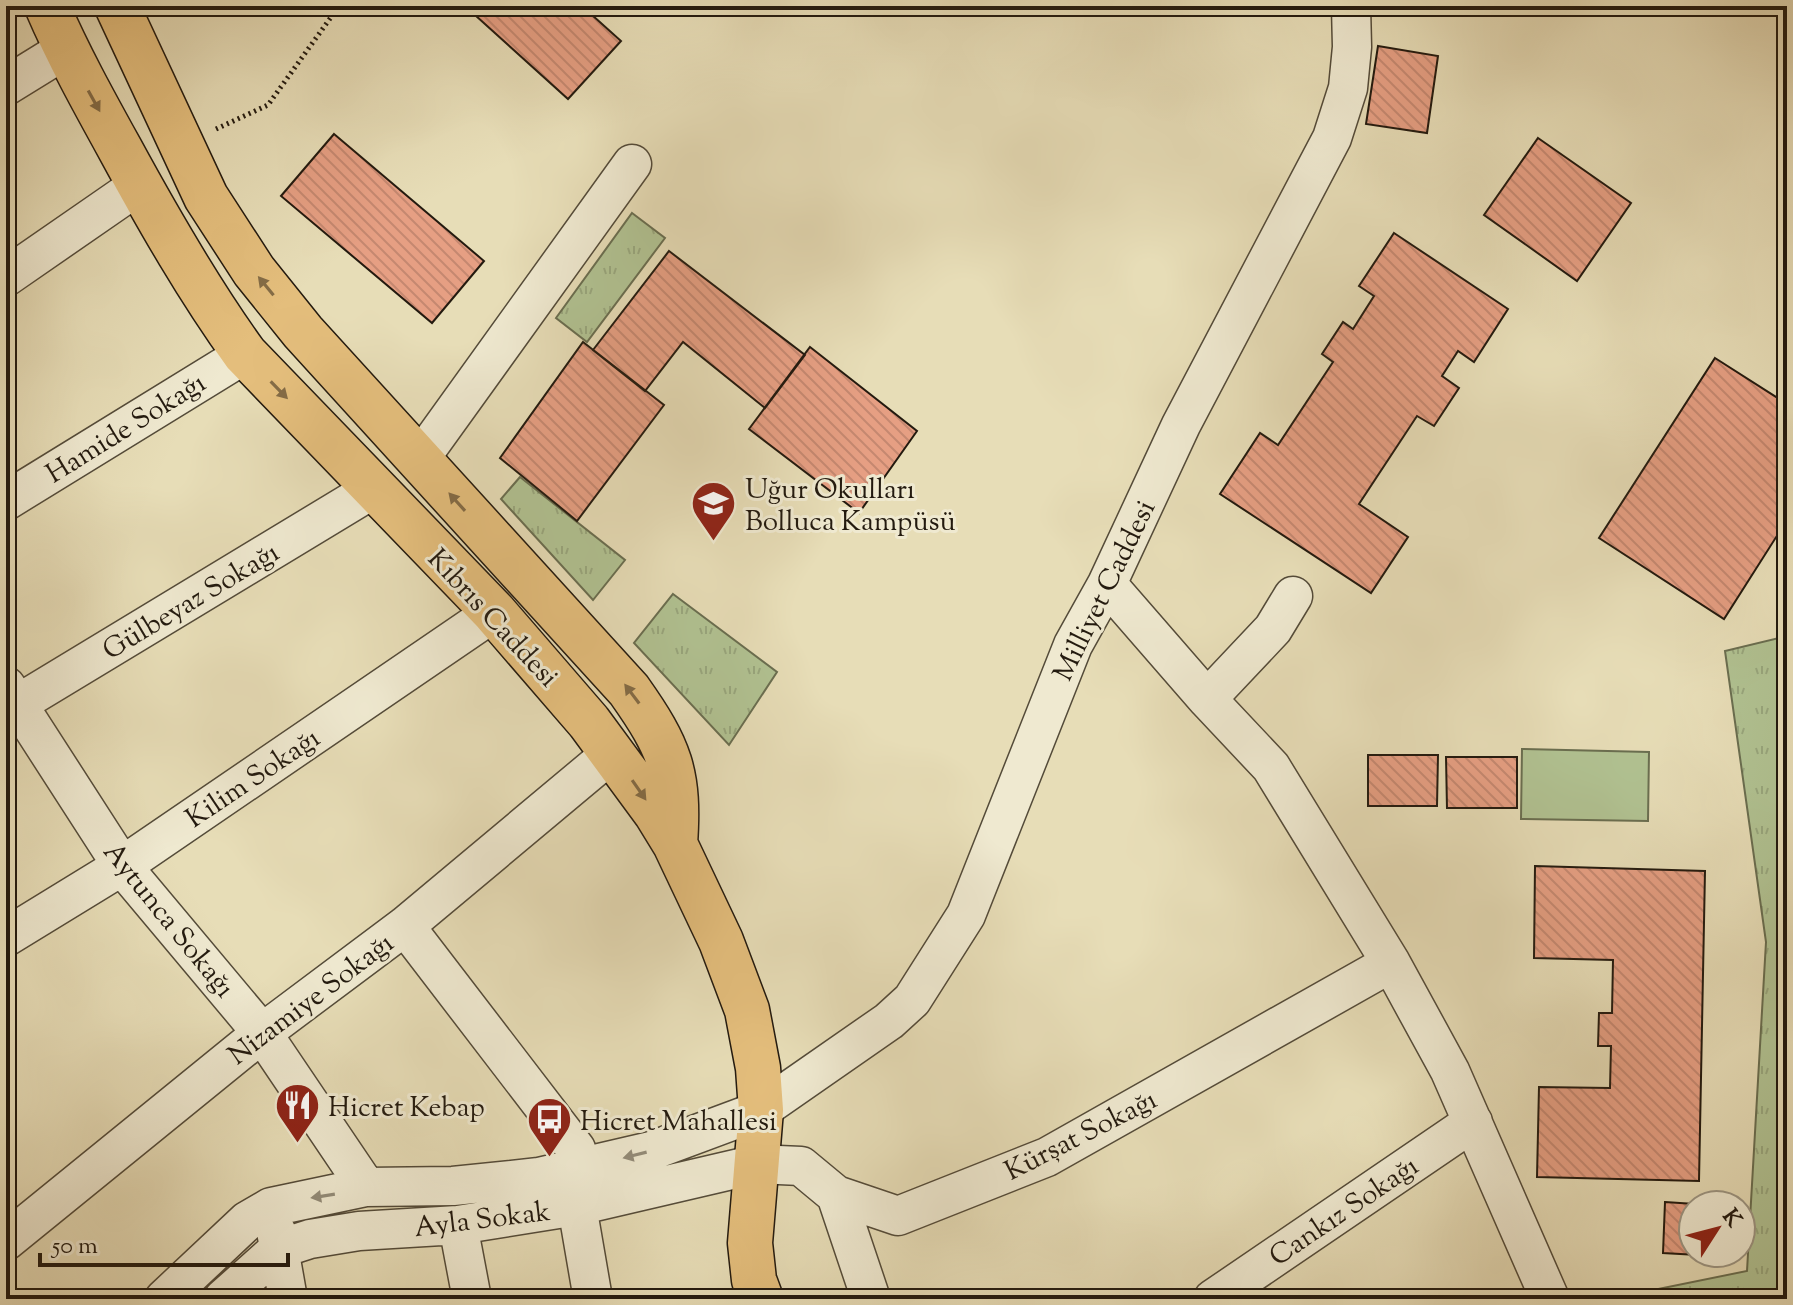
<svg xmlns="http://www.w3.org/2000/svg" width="1793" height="1305" viewBox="0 0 1793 1305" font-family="'Sorts Mill Goudy',serif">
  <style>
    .grass { fill: url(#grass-tufts); stroke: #6a6e50; stroke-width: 2 }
    .pitch { fill: #b1c292; stroke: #6a6e50; stroke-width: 2 }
    .building { fill: url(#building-back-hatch); stroke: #231a0f; stroke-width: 2 }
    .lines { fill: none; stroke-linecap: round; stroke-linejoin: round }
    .minor-casing { stroke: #544b39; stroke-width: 41 }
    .major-casing { stroke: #231a0f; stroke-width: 47 }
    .path { stroke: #231a0f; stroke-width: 5; stroke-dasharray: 2 4; stroke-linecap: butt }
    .minor { stroke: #efe9d0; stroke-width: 38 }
    .major { stroke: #e4be7c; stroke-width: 44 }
    .oneway { fill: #846c46 }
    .oneway2 { fill: #938c79 }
    .labels { text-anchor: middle; stroke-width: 6; stroke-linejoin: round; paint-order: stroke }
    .street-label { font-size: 28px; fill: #231a0f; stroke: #efe9d0 }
    .poi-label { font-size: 28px; fill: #231a0f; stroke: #efe9d0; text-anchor: start }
  </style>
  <defs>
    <pattern id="grass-tufts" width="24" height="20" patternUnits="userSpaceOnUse" patternTransform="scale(2)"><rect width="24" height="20" fill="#b1c292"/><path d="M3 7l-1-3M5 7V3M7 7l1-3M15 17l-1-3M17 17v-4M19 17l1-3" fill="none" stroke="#98a67d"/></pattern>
    <pattern id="building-back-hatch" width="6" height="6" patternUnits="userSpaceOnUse" patternTransform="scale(2)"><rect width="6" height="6" fill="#e69f83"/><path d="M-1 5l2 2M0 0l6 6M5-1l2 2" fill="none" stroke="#c58870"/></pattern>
  </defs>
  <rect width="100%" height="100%" fill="#e7ddb7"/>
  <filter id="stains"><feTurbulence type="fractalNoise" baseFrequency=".0025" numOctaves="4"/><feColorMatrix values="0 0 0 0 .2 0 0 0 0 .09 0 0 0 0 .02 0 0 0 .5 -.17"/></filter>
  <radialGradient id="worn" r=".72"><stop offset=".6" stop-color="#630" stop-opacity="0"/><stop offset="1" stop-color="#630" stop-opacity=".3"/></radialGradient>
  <path class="grass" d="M632,213l33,25 -78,104 -31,-24z
    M520,477l105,83 -32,40 -92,-101z
    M673,594l104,78 -48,73 -95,-102z
    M1787,636v663h-178l138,-28 19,-329 -41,-291z"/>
  <path class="pitch" d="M1522,749l127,3 -1,69 -127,-2z"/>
  <path class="building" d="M465,6h117l39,35 -53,58z
    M1378,46l60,10 -11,77 -61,-9z
    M334,134l150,127 -52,62 -151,-127z
    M1538,138l93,65 -54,78 -93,-66z
    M1394,233l114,76 -34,53 -16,-11 -16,25 17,12 -25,38 -17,-10 -58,88 49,33 -37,56 -151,-99 40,-61 18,12 55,-83 -11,-8 21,-32 10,7 21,-33 -15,-10z
    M669,251l136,104 -40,53 -82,-66 -38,49 -52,-41z
    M583,342l81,63 -87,116 -77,-63z
    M810,347l107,84 -58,82 -110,-84z
    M1715,358l72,46v116l-63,99 -125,-81z
    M1368,755h70l-1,51h-69z
    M1446,757h71v51h-70z
    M1535,866l170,5 -6,310 -162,-4 2,-90 71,1 1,-42h-13l1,-33h13l1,-53 -79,-2z
    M1665,1202l45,3h-17v48h40v4l-70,-4z"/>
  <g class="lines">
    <defs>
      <path id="minor" d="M6,86l60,-37
        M6,277l133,-92
        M419,460l213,-296
        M6,501l239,-147
        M1107,584l100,115 64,68 120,196 59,108 100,228
        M6,686l116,180 140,167 104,154
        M1207,699l66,-70 20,-33
        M6,711l367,-222
        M405,926l171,223 1,57 16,93
        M6,937l116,-71 372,-254
        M836,1195l35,104
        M458,1225l14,74
        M276,1231l12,68
        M6,1241l256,-208 143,-107 208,-174
        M164,1299l83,-78 24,-14 95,-20 87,-1 86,-9 112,-26 110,-41 128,-89 23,-21 54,-85 107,-270 34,-61 74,-159 151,-287 16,-50 4,-41 -1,-41
        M223,1299l56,-50 31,-10 49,-8 99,-6 119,-19 180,-42 44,2 35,29 62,21 149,-59 344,-194
        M1213,1299l260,-177"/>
      <path id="major" d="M47,6c21,49 47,96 73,143 38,70 78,140 125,205l249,258 95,110 67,91 19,31 46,97 26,69 11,58 3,42 -11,133 4,37 7,19
        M117,6l89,191 48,74 49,61 326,358c41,58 51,83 46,154"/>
    </defs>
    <use href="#minor" class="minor-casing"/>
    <use href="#major" class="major-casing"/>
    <path class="path" d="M216,129l52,-24 71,-99"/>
    <use href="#minor" class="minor"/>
    <use href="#major" class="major"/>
  </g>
  <defs><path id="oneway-solid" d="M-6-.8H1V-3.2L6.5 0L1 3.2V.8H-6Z" transform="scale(2)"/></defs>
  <g class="oneway">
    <use href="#oneway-solid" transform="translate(94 101) rotate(61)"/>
    <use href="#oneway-solid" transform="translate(266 286) rotate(-129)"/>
    <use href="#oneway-solid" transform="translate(279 390) rotate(46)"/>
    <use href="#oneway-solid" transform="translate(457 502) rotate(-132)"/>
    <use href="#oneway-solid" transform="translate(632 694) rotate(-127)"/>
    <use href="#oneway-solid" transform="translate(639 790) rotate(55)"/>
  </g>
  <g class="oneway2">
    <use href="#oneway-solid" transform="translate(635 1155) rotate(166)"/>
    <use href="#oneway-solid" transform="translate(323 1196) rotate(171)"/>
  </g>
  <defs>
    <symbol id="school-pin" viewBox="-11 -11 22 30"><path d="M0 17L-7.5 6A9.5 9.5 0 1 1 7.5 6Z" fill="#8f2418" stroke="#efe9d0"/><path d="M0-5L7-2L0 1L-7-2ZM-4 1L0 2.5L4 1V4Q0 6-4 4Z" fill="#fff"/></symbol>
    <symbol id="restaurant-pin" viewBox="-11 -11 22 30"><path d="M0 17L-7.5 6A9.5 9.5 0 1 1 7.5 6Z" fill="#8f2418" stroke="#efe9d0"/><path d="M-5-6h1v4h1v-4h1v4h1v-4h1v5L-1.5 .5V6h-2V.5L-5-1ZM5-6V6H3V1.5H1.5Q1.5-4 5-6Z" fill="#fff"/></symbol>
    <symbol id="bus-pin" viewBox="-11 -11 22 30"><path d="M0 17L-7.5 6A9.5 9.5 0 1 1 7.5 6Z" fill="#8f2418" stroke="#efe9d0"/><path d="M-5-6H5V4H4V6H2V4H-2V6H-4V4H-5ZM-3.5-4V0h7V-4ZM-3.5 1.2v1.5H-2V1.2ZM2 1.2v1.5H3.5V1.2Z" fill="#fff"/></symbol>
  </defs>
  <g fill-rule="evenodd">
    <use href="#school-pin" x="688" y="478" width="51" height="69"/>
    <use href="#restaurant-pin" x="272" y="1080" width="51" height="69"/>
    <use href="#bus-pin" x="524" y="1094" width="51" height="69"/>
  </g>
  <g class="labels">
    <g class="street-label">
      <text transform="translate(125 427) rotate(-32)" y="10">Hamide Sokağı</text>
      <text transform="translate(1103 590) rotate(-64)" y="10">Milliyet Caddesi</text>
      <text transform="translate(190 600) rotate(-31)" y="10">Gülbeyaz Sokağı</text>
      <text transform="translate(494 617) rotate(47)" y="10">Kıbrıs Caddesi</text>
      <text transform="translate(252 777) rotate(-34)" y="10">Kilim Sokağı</text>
      <text transform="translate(170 919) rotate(51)" y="10">Aytunca Sokağı</text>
      <text transform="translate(310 998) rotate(-37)" y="10">Nizamiye Sokağı</text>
      <text transform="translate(1080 1134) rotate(-27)" y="10">Kürşat Sokağı</text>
      <text transform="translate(1343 1210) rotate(-34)" y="10">Cankız Sokağı</text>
      <text transform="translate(482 1218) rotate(-7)" y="10">Ayla Sokak</text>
    </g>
    <g class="poi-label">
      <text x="745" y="498">Uğur Okulları<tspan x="745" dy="32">Bolluca Kampüsü</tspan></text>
      <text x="328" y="1116">Hicret Kebap</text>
      <text x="580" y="1130">Hicret Mahallesi</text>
    </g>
  </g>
  <rect width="1793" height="1305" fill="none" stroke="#e7ddb7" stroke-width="32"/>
  <rect x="8" y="8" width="1777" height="1289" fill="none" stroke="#231a0f" stroke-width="4"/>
  <rect x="16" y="16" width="1761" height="1273" fill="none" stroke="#231a0f" stroke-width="2"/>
  <g transform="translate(1717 1229) rotate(54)"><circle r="38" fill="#efe9d0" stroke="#9d9683" stroke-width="2"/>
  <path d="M0-6L14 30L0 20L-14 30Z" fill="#8f2418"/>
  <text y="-12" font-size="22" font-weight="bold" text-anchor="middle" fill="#231a0f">K</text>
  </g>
  <path d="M40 1253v12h248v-12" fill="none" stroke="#231a0f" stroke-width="4"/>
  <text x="52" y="1253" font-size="24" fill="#231a0f" stroke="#efe9d0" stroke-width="6" paint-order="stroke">50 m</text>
  <rect width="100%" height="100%" filter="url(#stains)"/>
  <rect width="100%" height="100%" fill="url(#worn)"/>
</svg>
